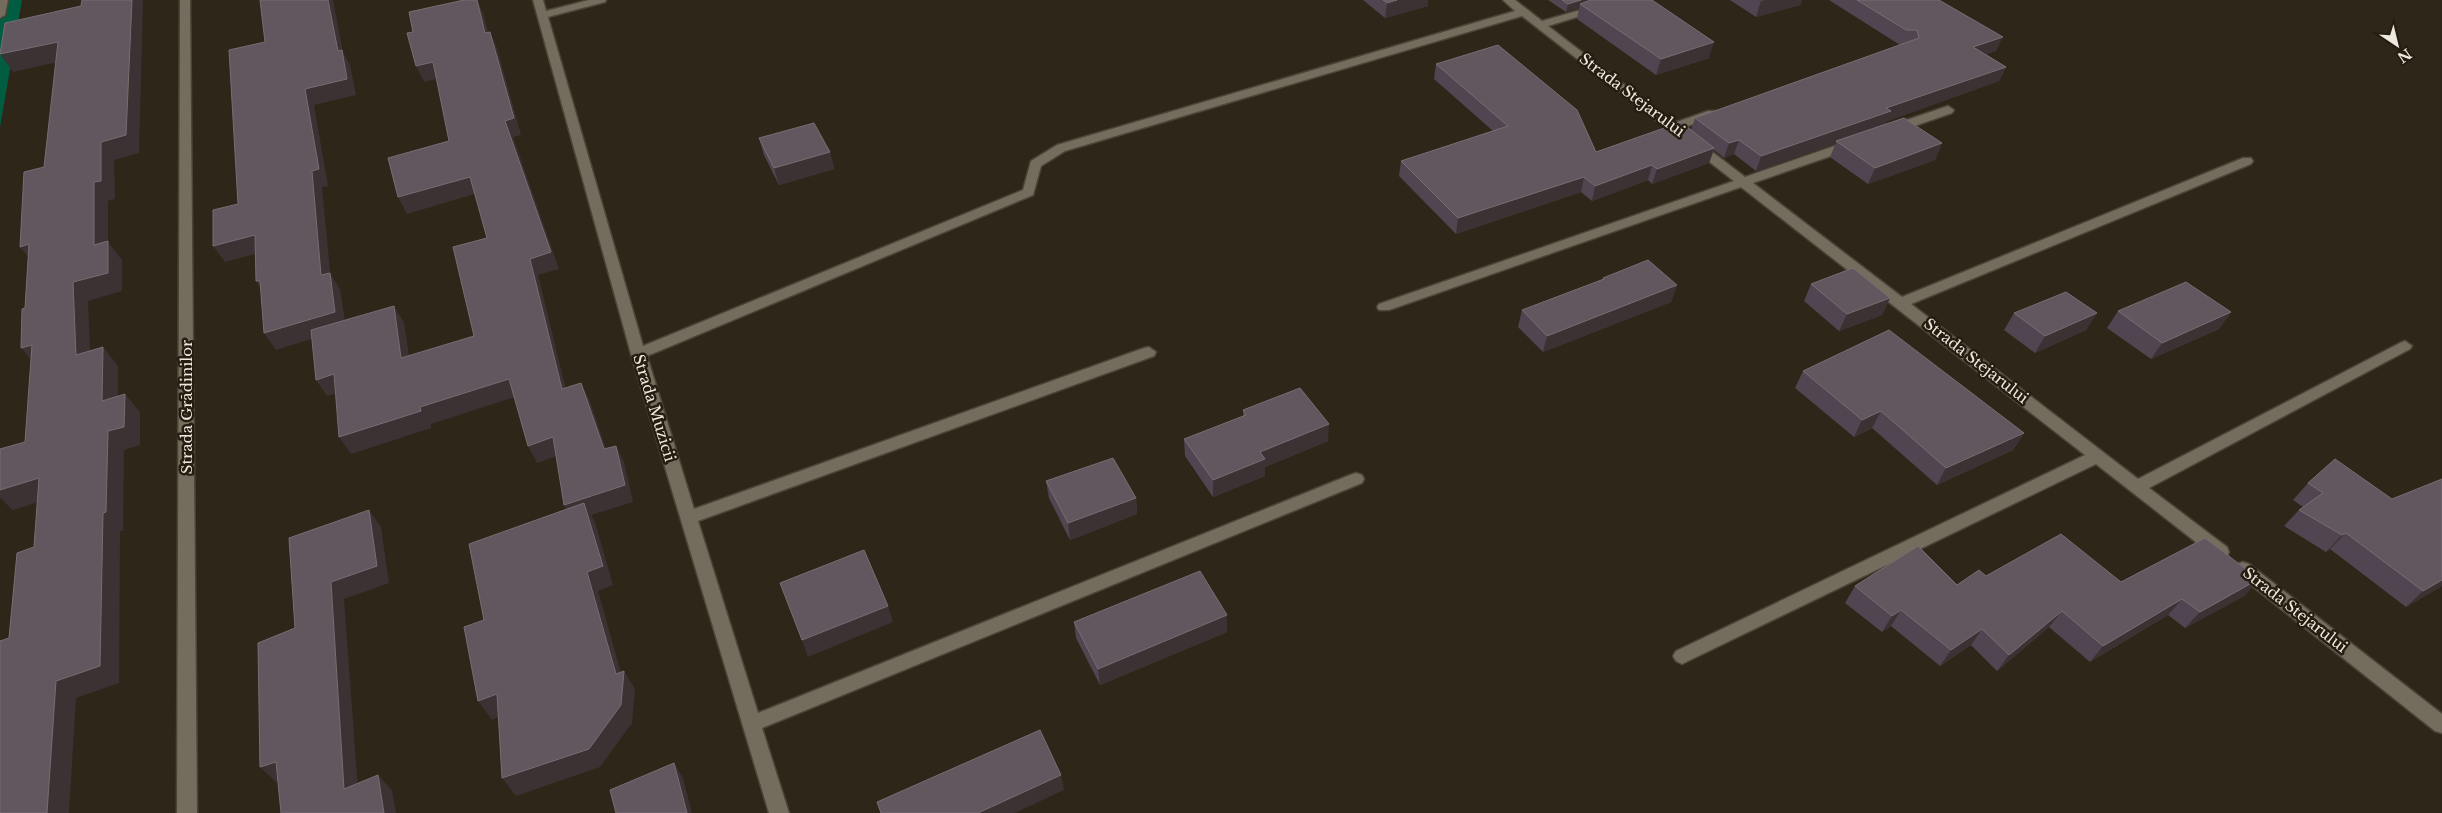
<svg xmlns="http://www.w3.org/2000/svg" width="2442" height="813" viewBox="0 0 2442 813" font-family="'Libre Baskerville',serif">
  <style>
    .green { fill: #015d42 }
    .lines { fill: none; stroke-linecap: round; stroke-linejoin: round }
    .minor-casing { stroke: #4a4439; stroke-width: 3 }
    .minor { fill: #746d5d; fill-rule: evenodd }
    .wall { fill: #504550 }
    .shaded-wall { fill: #3b3233 }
    .building { fill: #61575f; stroke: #776e74 }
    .labels { text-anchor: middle; stroke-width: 5; stroke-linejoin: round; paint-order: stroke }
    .street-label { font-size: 15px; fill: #ede8e0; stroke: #241d10 }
  </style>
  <rect width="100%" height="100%" fill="#2e2719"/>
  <path class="green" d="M0,0h22l-22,127z"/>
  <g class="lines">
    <defs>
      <path id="minor" d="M0,0h8l-3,15 -5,3z
        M180,0h10l7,813h-20z
        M533,0h10l3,11 43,-11h17l-1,2 -57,15 95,329 380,-156 8,-29 26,-16 458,-134 -12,-11h12l27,21 73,-21h17l-84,26 126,97 34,-12h8l2,3 -2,3 -35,11 64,49 101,-35h8l2,3 -2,3 -101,35 149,114 341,-139h8l2,3 -2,3 -340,140 227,175 262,-136 5,-2 7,5 -2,3 -261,139 78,59 2,5 -2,5 -6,2 -6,-2 -119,-93 -408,197 -6,3 -6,-3 -3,-5 3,-5 409,-196 -344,-268 -352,123h-10l-2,-3 2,-3 355,-123 -212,-165 -457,135 -24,15 -8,29 -386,161 47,153 450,-161 5,-1 7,5 -2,4 -456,165 60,192 592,-238 6,-2 6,2 2,4 -2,4 -600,245 27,85h-20l-138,-459z
        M1948,106l6,4 -2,3 -55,19h-8l-2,-3 2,-3z
        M2243,562l6,2 193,150v19l-7,-2 -198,-157 -2,-5 2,-5z"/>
    </defs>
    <use href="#minor" class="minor-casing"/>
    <use href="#minor" class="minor"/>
  </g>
  <path class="wall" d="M1363,0h65v6l-43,12z
    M1548,0h104l57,58 -53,17 -79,-56 2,-11 -13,4z
    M1730,0h72l-2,5 -44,12z
    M1829,0h110l57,51 -10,3 20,13 -7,14 -112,40 -2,3 57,19 -7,17 -67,24 -38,-27 6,-14 -80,28 -22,-17 -10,4 -10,-8 -5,13 -57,21 -4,-4 -56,21 -11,-9 -125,42 -57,-58 2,-15 92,-30 -59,-52 2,-15 160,88 95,-22 4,-12 206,-73h-1z
    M759,138l71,14 4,17 -55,16 -15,-30z
    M1603,278l74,7 -6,17 -128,50 -25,-25 4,-17 80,-30z
    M1811,284l79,14 -8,17 -43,16 -35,-30z
    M2118,311l113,1 -12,17 -68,30 -44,-31z
    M2014,313h83l-11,17 -51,23 -31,-23z
    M1803,371l221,62 -11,17 -76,35 -65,-57 -18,9 -59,-49z
    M1243,410l85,31 -63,26v9l-52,21 -28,-41 -1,-17 59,-23z
    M1046,481l90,17 1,16 -67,26 -21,-42z
    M2308,483l84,16 50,87 -36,21 -76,-58 -4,3 -42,-26 15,-16 4,-3 -10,-7z
    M1986,576l135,6 138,-3 -15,17 -59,32 -17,-13 -78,47 -41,-35 -52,44 -26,-26 -31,21 -49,-40 -9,6 -37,-29 10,-17 102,-1z
    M1074,622l153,10 -127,53 -24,-47z"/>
  <path class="shaded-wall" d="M132,0h11l-4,153 -25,7 1,39 -7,2v41l14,18v31l-34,10 3,73 -15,-19 -3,-73 21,-37v-63l7,-40z
    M328,0h5l10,52 7,13 6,30 -42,10 14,81 -6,1 10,105 -11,-17 -16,-186 33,-38z
    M477,0l6,13 10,36 -8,-16z
    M1397,0h31v6l-43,12 2,-15z
    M1581,0h27l-28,4 -1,4 -13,4 2,-8z
    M1766,0h36l-2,5 -44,12 5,-16z
    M490,32l7,16 24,87 -8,2 46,132 -21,6 32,131 -8,-17 -32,-130z
    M2003,37l-7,14 -30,10 7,-14z
    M58,42l13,17 -58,13 -13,-18z
    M1714,42l-5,16 -53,17 5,-16z
    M433,62l8,16 -17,4 -8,-16z
    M2006,67l-7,14 -112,40 -3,5 -48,15v2l-80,28 5,-15 125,-48z
    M1739,140l-5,14 -10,4 5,-15z
    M1942,143l-7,17 -67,24 7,-16z
    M1714,148l-5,15 -57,21 5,-15z
    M830,152l4,17 -55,16 -5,-17z
    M1652,165l-4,15 -56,21 3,-15z
    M470,177l8,16 -71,21 -9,-17z
    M1584,177l-3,15 -125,42 2,-16z
    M255,235l11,16 -41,11 -12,-16z
    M29,244l6,21 -15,-18z
    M330,273l10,16 6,39 -70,22 -12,-17z
    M256,281h4l7,17z
    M1677,285l-6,17 -128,50 4,-16z
    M1890,298l-8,17 -43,16 8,-17z
    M394,306l10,17 8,52 -11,-17z
    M2231,312l-12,17 -68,30 11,-16z
    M2097,313l-11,17 -51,23 10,-17z
    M32,345l6,22 -17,-19z
    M103,347l15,19v53l-16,-18z
    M334,374l11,17 -18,5 -11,-16z
    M509,379l9,17 -87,28v4l-80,26 -12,-17 81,-30z
    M581,383l8,16 23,67 -8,-17z
    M125,394l15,18v33l-16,5 -1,81h-3l-1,152 -43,15 -7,115h-22l9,-132 47,-168 5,-82z
    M1881,411l-9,17 -18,9 8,-17z
    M1329,424l-1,17 -63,26v9l-52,21v-17l47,-28z
    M2024,433l-11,17 -76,35 9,-17z
    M553,437l9,17 -25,9 -9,-17z
    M616,446l8,16 9,40 -42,13 4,7 18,63 -15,6 25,89 1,-9 11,18 -3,34 -32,44 -84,29 -14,-18 114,-104 -43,-153 -9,-16z
    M39,478l18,18 -44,14 -13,-12v-8z
    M1136,498l1,16 -67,26 -2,-17z
    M369,510l12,17 8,56 -45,16 15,205 -15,-15 -13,-207z
    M2346,533l-16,16 -4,3 16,-17z
    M2259,579l-15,17 -59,32 15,-16z
    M2442,580v6l-36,21 17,-16z
    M2182,599l-14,16 -78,47 13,-16z
    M888,606l5,16 -85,35 -6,-17z
    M1901,610l-10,16 -9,6 10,-16z
    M2062,611l-13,16 -52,44 12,-16z
    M1227,615v17l-127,53 -2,-16z
    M1982,629l-11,16 -31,21 11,-16z
    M497,694l13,18 -18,8 -14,-19z
    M276,762l16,16 -16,4 -16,-15z
    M674,763l9,15 9,35h-5z
    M378,775l14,15 4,23h-12z
    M1061,775l3,15 -49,23h-37z"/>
  <path class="building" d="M82,0h50l-6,135 -25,7v39l-7,1v63l14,-4v32l-35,9 3,73 27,-8 -1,54 23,-7 -1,33 -16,4 -2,81 -3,1 -3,153 -44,15 -9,132h-47v-172l9,-3 8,-85 17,-6 5,-69 -39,12v-41l25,-7 7,-97 -11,3 1,-39 3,-1 4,-64 -9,3 4,-75 20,-5 14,-125 -58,12 5,-31 76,-17z
    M260,0h68l10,51 4,-1 5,29 -42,10 14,80 -7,2 9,104 9,-2 5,39 -71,21 -4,-52h-4l-1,-46 -42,11v-36l25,-6 -9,-154 36,-8z
    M464,0h13l8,33 5,-1 24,86 -9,3 46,131 -21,7 32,130 19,-6 23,66 12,-3 9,39 -61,20 -11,-68 -25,9 -19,-67 -89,28 1,4 -82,26 -5,-63 -18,6 -5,-50 83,-24 7,52 73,-22 -21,-89 34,-9 -17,-61 -72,20 -10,-39 61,-17 -16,-79 -17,4 -9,-33 6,-1 -4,-20z
    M1383,0h14l-10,3z
    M1562,0h19l-13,4z
    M1591,0h61l62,42 -53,17 -81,-55z
    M1857,0h82l64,37 -30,10 33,20 -120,41 5,3 -130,45 -22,-16 -10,3 -34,-25 224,-80 -2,-8h-11z
    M1498,45l79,65 19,42 85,-30 33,26 -57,21 -5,-4 -57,21 -11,-9 -126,41 -57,-57 107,-35 -72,-62z
    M1904,118l38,25 -67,25 -39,-27z
    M814,123l16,29 -56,16 -15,-30z
    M1648,260l29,25 -130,51 -25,-26 82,-31 -1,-1z
    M1853,268l37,30 -43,16 -36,-30z
    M2186,282l45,30 -69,31 -44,-32z
    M2066,292l31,21 -52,23 -31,-23z
    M1889,330l135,103 -78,35 -65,-57 -19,9 -59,-49z
    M1300,388l29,36 -69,28 5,7 -52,21 -29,-41 62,-24 -3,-5z
    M1113,458l23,40 -68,25 -22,-42z
    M2335,459l57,40 50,-20v101l-19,11 -77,-58 -4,2 -43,-25 24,-17 -15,-10z
    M584,503l19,63 -16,6 29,102 8,-3 -3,34 -32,44 -87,29 -5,-84 -19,7 -14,-74 20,-7 -15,-76z
    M369,510l8,56 -46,16 13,207 34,-14 6,38h-103l-5,-51 -16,5 -2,-124 37,-15 -6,-90z
    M2061,534l60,48 84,-44 54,41 -59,33 -18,-13 -79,47 -41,-35 -53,44 -27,-26 -31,21 -50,-40 -9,6 -37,-30 63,-40 39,39 22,-15 7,6z
    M864,550l24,56 -86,34 -22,-57z
    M1200,571l27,44 -129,54 -24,-47z
    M1040,730l21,45 -83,38h-97l-4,-11z
    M674,763l13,50h-71l-6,-23z"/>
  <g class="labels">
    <g class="street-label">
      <text transform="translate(1632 95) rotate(37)" y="5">Strada Stejarului</text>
      <text transform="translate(1976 361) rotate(38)" y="5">Strada Stejarului</text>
      <text transform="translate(187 407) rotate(-90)" y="5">Strada Grădinilor</text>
      <text transform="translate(654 408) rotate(73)" y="5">Strada Muzicii</text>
      <text transform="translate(2295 610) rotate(38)" y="5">Strada Stejarului</text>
    </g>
  </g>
  <g transform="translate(2397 45) rotate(145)" stroke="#241d10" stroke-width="4" paint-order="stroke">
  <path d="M0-4L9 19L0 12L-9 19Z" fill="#ede8e0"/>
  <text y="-8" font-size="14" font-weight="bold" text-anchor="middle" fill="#ede8e0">N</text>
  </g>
</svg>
